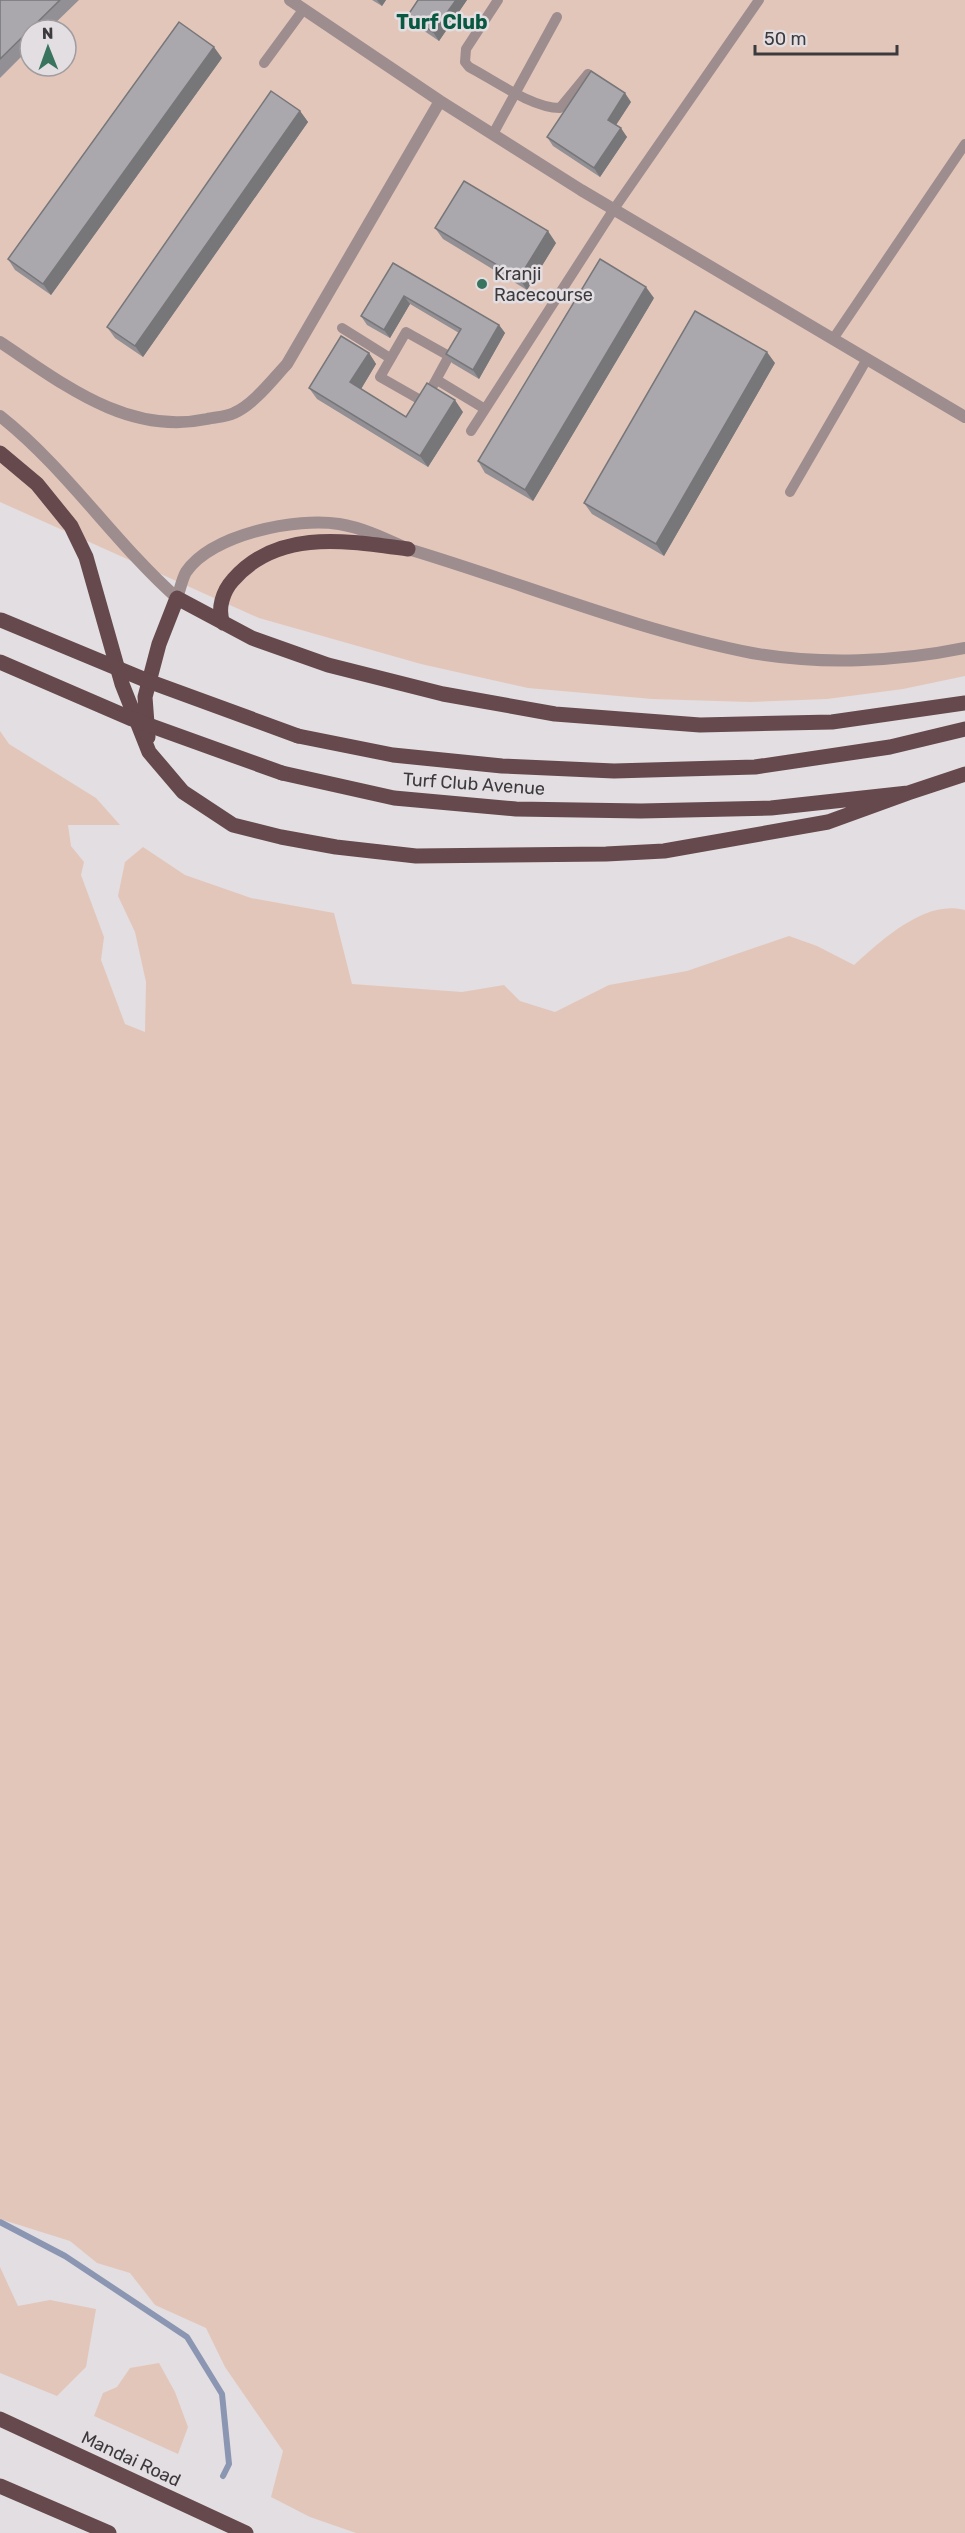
<svg xmlns="http://www.w3.org/2000/svg" width="965" height="2533" viewBox="0 0 965 2533" font-family="Rubik,sans-serif">
  <style>
    .green { fill: #e3c6ba; fill-rule: evenodd }
    .lines { fill: none; stroke-linecap: round; stroke-linejoin: round }
    .stream { stroke: #8b96b2; stroke-width: 6 }
    .service { stroke: #9d8d8f; stroke-width: 10 }
    .minor { stroke: #9d8d8f; stroke-width: 12 }
    .primary { stroke: #65494d; stroke-width: 15 }
    .primary-bridge { stroke: #65494d; stroke-width: 15 }
    .wall { fill: #929095 }
    .shaded-wall { fill: #777679 }
    .building { fill: #aaa8ad; stroke: #777679; stroke-width: 1.5 }
    .poi-dot { fill: #38745e; stroke: #e3dee1; stroke-width: 2 }
    .labels { text-anchor: middle; stroke-width: 5; stroke-linejoin: round; paint-order: stroke }
    .poi-label { font-size: 18px; fill: #3c3a3c; stroke: #e3dee1; text-anchor: start }
    .street-label { font-size: 18px; fill: #3c3a3c; stroke: #e3dee1 }
    .neighbourhood-label { font-size: 20px; font-weight: bold; fill: #085842; stroke: #e3dee1 }
  </style>
  <rect width="100%" height="100%" fill="#e3dee1"/>
  <path class="green" d="M0,0h965v676l-62,13 -76,10 -77,3 -98,-3 -124,-11 -107,-24 -162,-46 -259,-116zM30,30h36v36h-36z
    M0,731l9,13 87,54 24,27h-52l3,21 13,16 -3,13 23,62 -3,23 24,64 20,8 1,-50 -11,-50 -17,-36 7,-34 18,-15 42,28 66,23 83,15 18,71 110,8 42,-7 16,16 35,11 54,-27 78,-14 102,-35 28,10 37,19c28,-25 71,-66 111,-55v1623h-609l-46,-16 -39,-20 12,-46 -58,-84 -19,-39 -51,-23 -25,-32 -33,-10 -27,-22 -70,-22z
    M0,2267l18,39 32,-6 46,9 -10,58 -29,29 -57,-23z
    M159,2363l16,29 13,35 -10,27 -84,-38 9,-23 14,-6 13,-19z"/>
  <g class="lines">
    <path class="stream" d="M0,2222l65,34 122,81 35,57 7,70 -6,12"/>
    <path class="service" d="M498,0l-32,49 -1,13 4,5c25,13 63,41 91,41l28,-34
      M264,63l39,-53
      M493,134l64,-117
      M342,328l48,30
      M406,332l43,24 -25,46 -44,-25z
      M833,339l132,-195
      M437,380l48,29
      M471,431l143,-222 145,-209
      M790,492l77,-133"/>
    <path class="minor" d="M290,0l150,101 141,89 384,227
      M0,342c62,41 127,94 207,77 8,-2 19,-2 27,-6 20,-9 38,-33 53,-49l153,-263
      M0,416c66,52 114,126 177,182 3,-8 5,-19 9,-26 26,-38 111,-55 153,-48 25,4 47,15 69,25 114,34 227,81 344,104 68,12 145,9 213,-5"/>
    <path class="primary" d="M0,453l37,31 34,42 15,31 36,127 27,68 34,40 50,33 48,12 55,10 80,9 190,-2 58,-3 164,-29 80,-29
      M223,623c-6,-14 0,-32 10,-43 45,-52 115,-39 175,-31
      M298,736l95,19 109,11 112,5 141,-4 135,-20 75,-18
      M148,737l-3,-40 14,-53 18,-46 75,40 76,27 115,29 112,20 145,11 132,-3 133,-19
      M282,773l112,25 122,11 125,2 130,-3 137,-15 57,-19
      M0,2419l246,114
      M0,2486l109,47"/>
    <path class="primary-bridge" d="M1,620l147,61 150,55
      M0,662l132,57 150,54"/>
  </g>
  <path class="wall" d="M0,0h79l-31,30h-18v18l-30,30z
    M372,0h14l-4,6z
    M418,0h49l-28,41 -25,-17 -6,-9z
    M222,58l-171,237 -36,-25 -7,-11z
    M631,102l-15,23 11,12 -27,40 -47,-31 -6,-9z
    M300,111l8,11 -165,235 -28,-19 -8,-11z
    M435,228l121,15 -29,47 -84,-51z
    M393,263l106,62 6,8 -26,46 -27,-16 -6,-9 13,-21 -49,-29 -20,34 -23,-13 -6,-9z
    M654,298l-121,203 -48,-28 -7,-12z
    M369,353l7,11 -15,25 45,28 57,-5 -35,55 -111,-68 -8,-11z
    M775,363l-111,193 -72,-42 -8,-11z"/>
  <path class="shaded-wall" d="M377,0h9l-4,6z
    M456,0h11l-28,41 -6,-9z
    M214,47l8,11 -171,237 -8,-11z
    M625,93l6,9 -17,26 -6,-8z
    M300,111l8,11 -165,235 -8,-11z
    M621,128l6,9 -27,40 -6,-9z
    M548,231l8,12 -29,47 -8,-12z
    M646,287l8,11 -121,203 -8,-11z
    M404,296l6,8 -20,34 -6,-8z
    M499,325l6,8 -26,46 -6,-9z
    M767,352l8,11 -111,193 -8,-12z
    M369,353l7,11 -18,30 -8,-12z
    M455,400l8,12 -35,55 -8,-11z"/>
  <path class="building" d="M0,0h60l-60,59z
    M418,0h38l-23,32 -25,-17z
    M179,22l35,25 -171,237 -35,-25z
    M591,71l34,22 -17,27 13,8 -27,40 -47,-31z
    M271,91l29,20 -165,235 -28,-19z
    M464,181l84,50 -29,47 -84,-50z
    M600,259l46,28 -121,203 -47,-29z
    M393,263l106,62 -26,45 -27,-16 15,-25 -57,-33 -20,34 -23,-14z
    M695,311l72,41 -111,192 -72,-41z
    M341,336l28,17 -19,29 56,35 21,-34 28,17 -35,56 -111,-68z"/>
  <circle class="poi-dot" cx="482" cy="284" r="6"/>
  <g class="labels">
    <g class="poi-label">
      <text x="494" y="280">Kranji<tspan x="494" dy="21">Racecourse</tspan></text>
    </g>
    <g class="street-label">
      <text transform="translate(474 784) rotate(4)" y="6">Turf Club Avenue</text>
      <text transform="translate(131 2459) rotate(25)" y="6">Mandai Road</text>
    </g>
    <g class="neighbourhood-label">
      <text x="442" y="29">Turf Club</text>
    </g>
  </g>
  <g transform="translate(48 48) rotate(359)"><circle r="28" fill="#e3dee1" stroke="#a09c9f" stroke-width="1.5"/>
  <path d="M0-4.5L10 22L0 15L-10 22Z" fill="#38745e"/>
  <text y="-9" font-size="16" font-weight="bold" text-anchor="middle" fill="#3c3a3c">N</text>
  </g>
  <path d="M755 45v9h142v-9" fill="none" stroke="#3c3a3c" stroke-width="3"/>
  <text x="764" y="45" font-size="18" fill="#3c3a3c" stroke="#e3dee1" stroke-width="4.5" paint-order="stroke">50 m</text>
</svg>
